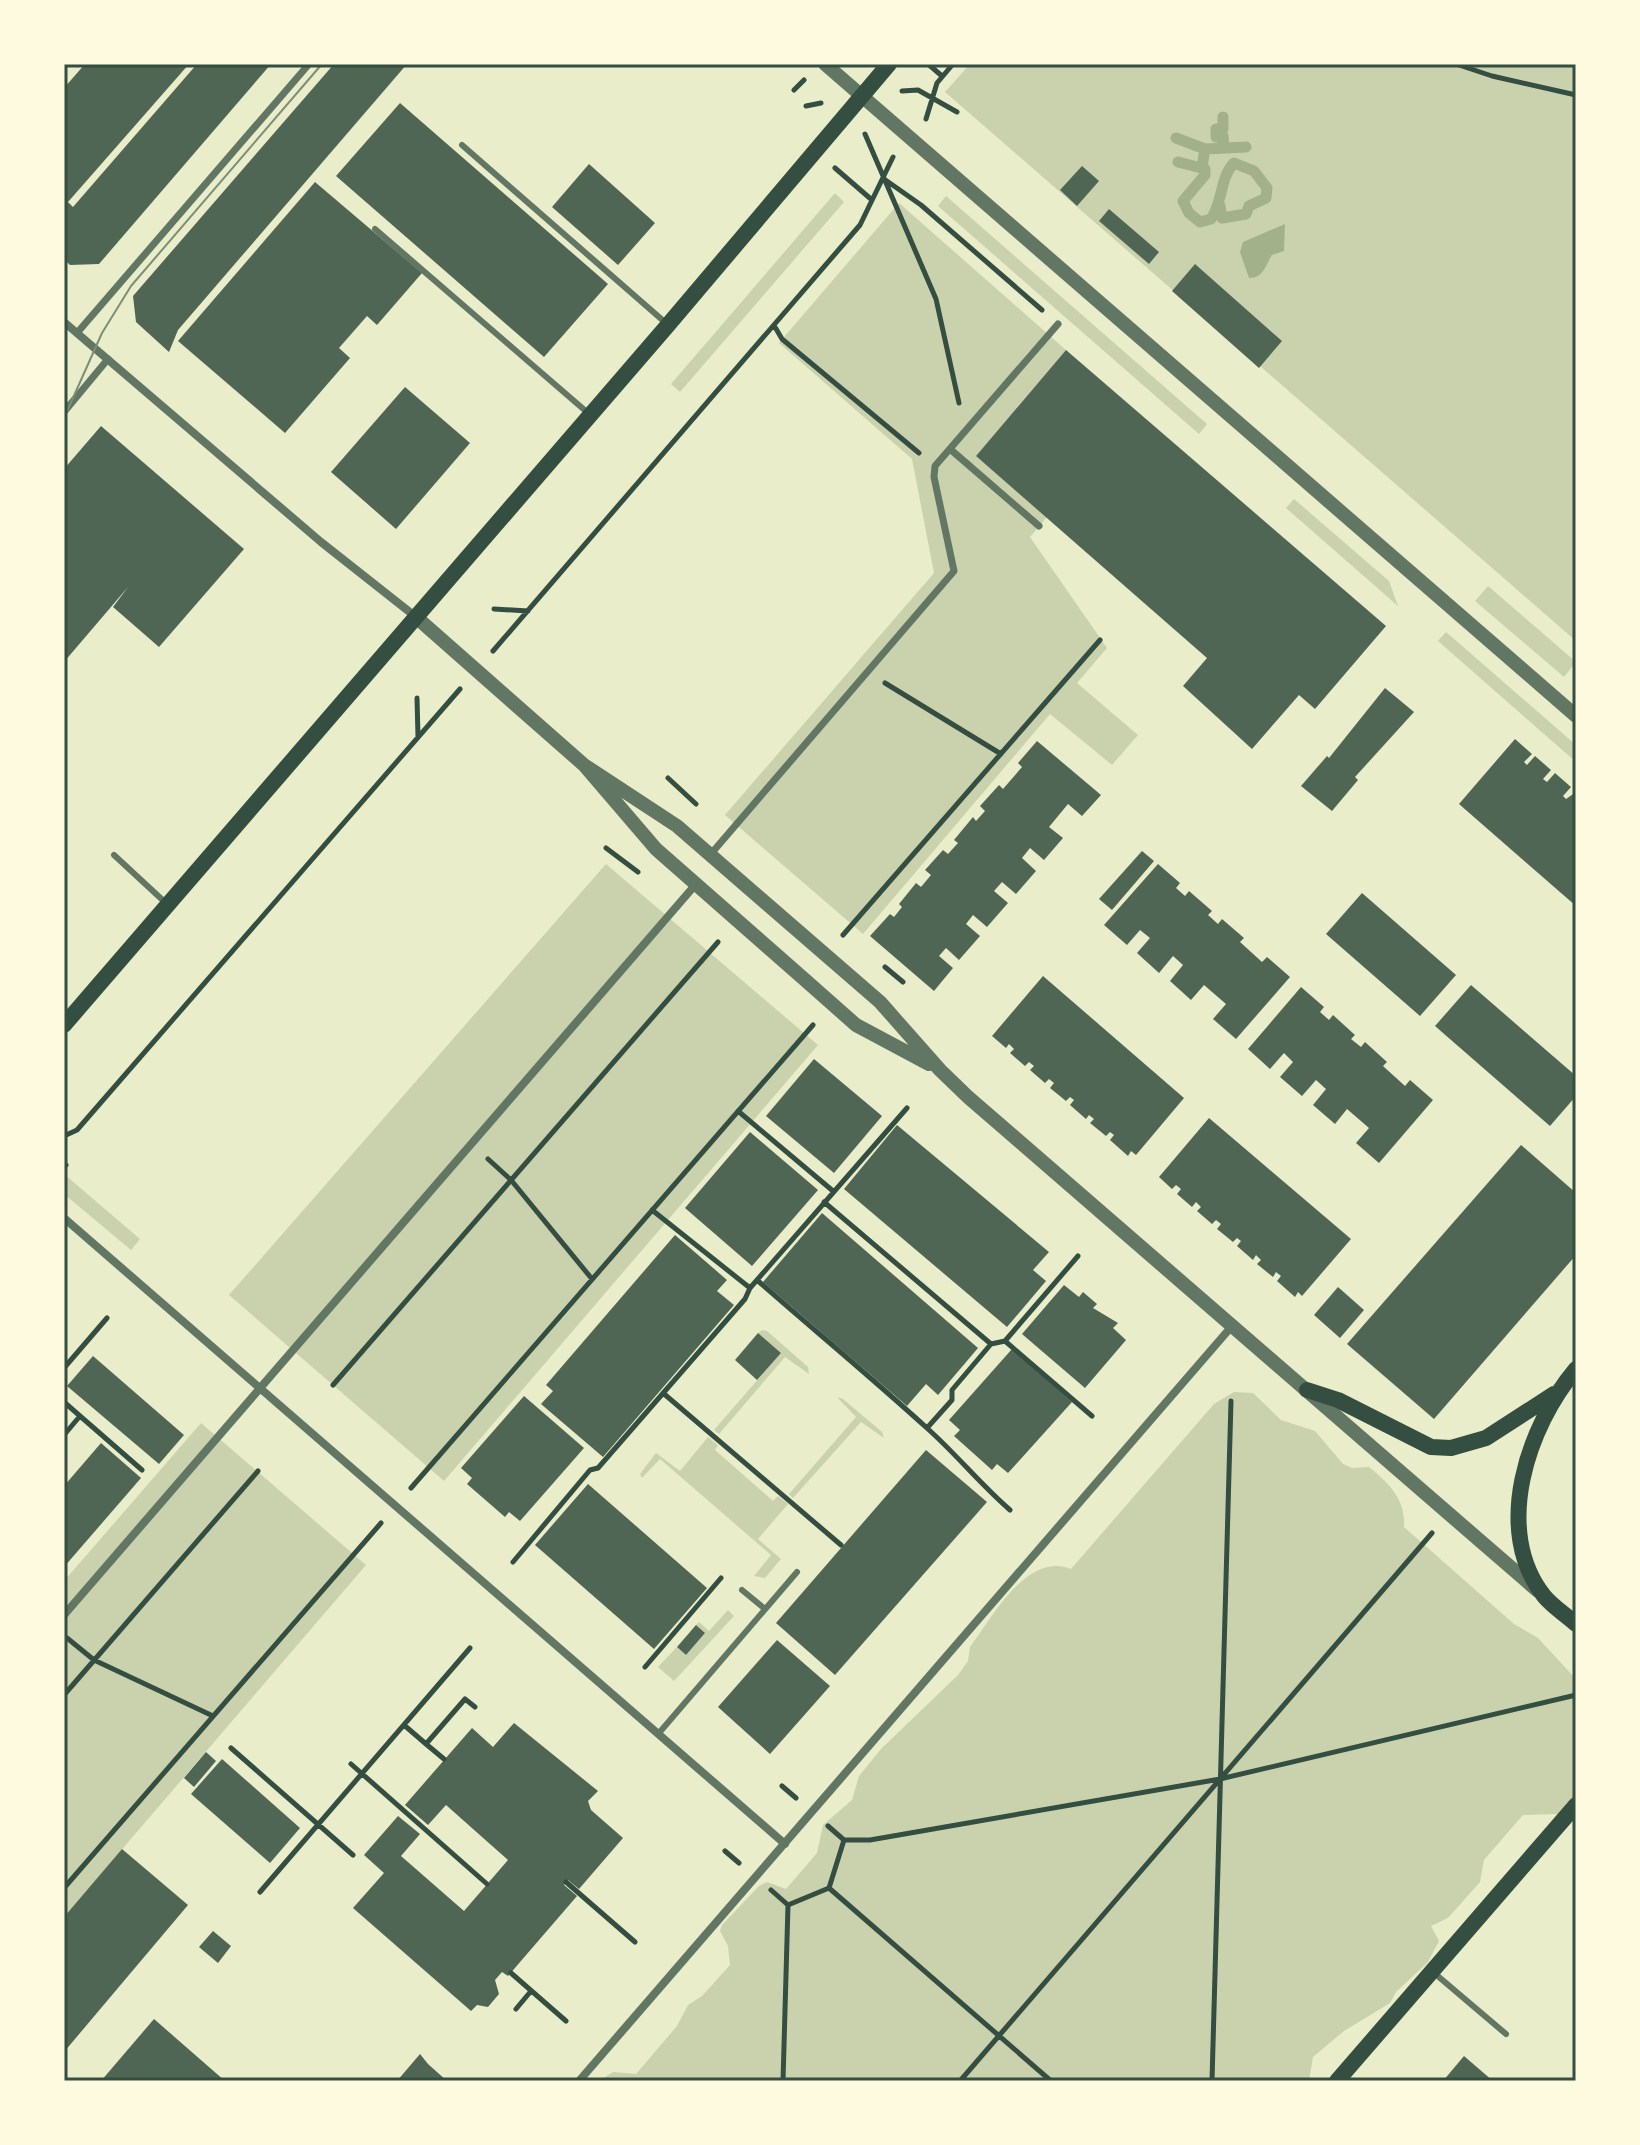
<svg xmlns="http://www.w3.org/2000/svg" width="1640" height="2145" viewBox="0 0 1640 2145" font-family="'IBM Plex Serif',serif">
  <style>
    .green { fill: #cad2ad }
    .water { fill: #a3b18a }
    .lines { fill: none; stroke-linecap: round; stroke-linejoin: round }
    .stream { stroke: #a3b18a; stroke-width: 11 }
    .building { fill: #4f6655 }
    .path { stroke: #344e41; stroke-width: 5 }
    .service { stroke: #617663; stroke-width: 6 }
    .pedestrian { stroke: #617663; stroke-width: 7 }
    .minor { stroke: #617663; stroke-width: 8 }
    .tertiary { stroke: #617663; stroke-width: 14 }
    .secondary { stroke: #344e41; stroke-width: 16 }
    .tram { stroke: #7c8e77; stroke-width: 2 }
    .neatline { fill: none; stroke: #344e41; stroke-width: 3 }
  </style>
  <rect width="100%" height="100%" fill="#e9edc9"/>
  <path class="green" d="M970,64h606v577l-631,-549z
    M835,193l9,9 -164,190 -9,-8z
    M946,196l261,228 -8,10 -261,-228z
    M899,203l167,147 -90,106 71,61 -17,20 77,111 -30,35 61,52 -26,30 -62,-51 -187,220 -138,-119 209,-242 -22,-114 -133,-116z
    M1294,499l95,82 9,25 -112,-98z
    M1488,586l88,76 -12,15 -89,-76z
    M1446,632l130,113v17l-138,-121z
    M606,864l212,181 -374,436 -215,-186z
    M64,1174l76,65 -9,11 -67,-56z
    M762,1330l5,1 41,36 1,7 -24,-17 -66,77 -5,-4 67,-77 -23,-20z
    M1234,1392l19,1 28,27 34,11 28,33 9,4 17,-1c20,16 37,33 35,60l110,97 24,14 38,41v116l-18,19 -35,1 -39,45 -4,22 -32,36 -17,8 8,15 -11,21 -32,30 -6,11 -46,28 -31,26 -4,24h-710l14,-9 23,2 41,-48 11,-21 14,-9 28,-31 -2,-19 -8,-15 2,-6 37,-39 8,-4 19,7 31,-36 6,-28 29,-25 7,-24 22,-27 77,-74 10,-14 2,-14c22,-29 57,-96 101,-78l143,-165z
    M837,1397l6,2 39,33 2,6 -23,-16 -68,76 -4,-4 67,-77z
    M201,1423l165,142 -302,352v-336z
    M708,1437l10,8 -3,5 58,51 5,-5 10,8 -30,35 23,20 -16,19 -11,-2 17,-21 -111,-96 -18,19 -2,-4 16,-21 24,18z
    M728,1610l6,6 -60,65 -16,-14 19,-20 9,8 19,-22 -9,-8 3,-3 10,9z"/>
  <path class="water" d="M1285,224l-1,27 -12,4c-6,9 -8,23 -23,23l-9,-26 3,-10z"/>
  <g class="lines">
    <path class="stream" d="M1223,117v12h-7v8l7,-1 1,12
      M1176,138l29,11 -3,18
      M1205,149l41,-2
      M1178,162l27,7v6l-22,26 6,12 11,9 11,-3c12,-17 9,-42 23,-56l20,8 13,17 -1,10 -17,8 -3,8 -24,4 -2,-12"/>
  </g>
  <path class="building" d="M85,64h104l-121,138 5,5 124,-143h74l-172,200 -29,1 -6,-6v-171z
    M334,64h73l-229,266 -9,22 -33,-30 -3,-26z
    M400,103l208,181 -64,73 -208,-181z
    M589,164l66,59 -37,42 -66,-58z
    M1082,166l17,15 -22,25 -17,-16z
    M315,182l107,91 -45,52 -10,-9 -28,32 11,10 -65,75 -107,-92z
    M1109,209l50,43 -10,12 -50,-43z
    M1195,264l87,77 -23,27 -87,-77z
    M1066,350l320,276 -71,83 -16,-14 -47,54 -69,-63 24,-28 -231,-202z
    M405,387l65,56 -74,86 -65,-57z
    M101,426l143,123 -85,98 -46,-40 15,-20 -64,75v-193z
    M1385,688l29,24 -59,65 3,3 -26,31 -31,-25 26,-30 2,2z
    M1515,739l17,15 -8,8 3,3 8,-9 16,14 -8,9 4,3 8,-9 16,14 -8,9 3,3 10,-7v114l-117,-102z
    M1037,741l64,54 -19,21 -14,-12 -19,23 14,11 -19,22 -14,-12 -8,10 14,13 -20,23 -14,-12 -8,9 14,12 -21,24 -14,-12 -7,9 14,12 -21,24 -13,-12 -7,8 14,12 -19,23 -64,-55 20,-22 4,3 8,-10 -3,-3 17,-21 5,4 10,-12 -6,-5 18,-20 5,4 10,-11 -4,-3 19,-23 3,4 9,-10 -5,-5 19,-21 4,4 19,-22 -4,-4z
    M1142,851l12,10 -42,49 -13,-11z
    M1158,864l22,19 -4,5 9,8 4,-5 23,20 -4,4 10,9 4,-5 22,19 -4,4 22,20 5,-5 23,20 -54,62 -23,-20 13,-15 -22,-19 -13,15 -21,-19 13,-16 -10,-9 -14,17 -22,-20 13,-15 -10,-8 -13,15 -23,-20z
    M1362,893l94,82 -36,41 -94,-82z
    M1043,976l141,122 -48,57 -5,-4 -3,5 -18,-16 4,-5 -4,-3 -4,4 -16,-13 4,-4 -5,-4 -3,4 -16,-14 4,-5 -4,-3 -4,4 -16,-13 4,-5 -5,-4 -4,4 -15,-13 4,-4 -5,-4 -4,4 -15,-13 4,-4 -5,-5 -3,4 -14,-12z
    M1471,985l105,91v20l-26,30 -115,-100z
    M1301,987l23,20 -4,5 9,8 4,-5 22,20 -4,4 10,8 4,-5 22,20 -4,4 22,20 5,-6 23,20 -54,63 -23,-20 13,-15 -22,-19 -12,15 -22,-19 13,-16 -10,-9 -14,16 -22,-19 13,-15 -9,-9 -14,16 -22,-20z
    M814,1059l68,57 -48,57 -68,-57z
    M1209,1118l142,121 -49,57 -4,-4 -3,5 -18,-16 4,-5 -5,-4 -3,5 -16,-13 4,-4 -5,-5 -3,5 -16,-14 4,-5 -4,-3 -4,4 -16,-13 4,-5 -5,-4 -4,4 -15,-13 4,-4 -5,-5 -4,5 -15,-13 4,-5 -5,-4 -4,4 -13,-12z
    M897,1125l152,127 -16,18 13,11 -39,46 -163,-138z
    M750,1132l68,58 -66,76 -67,-58z
    M1521,1145l55,48v62l-142,164 -87,-75z
    M822,1213l156,135 -40,47 -12,-11 -19,22 -144,-124z
    M675,1235l52,45 -10,11 17,14 -131,152 -62,-53 12,-13 -7,-6z
    M1064,1285l15,12 4,-5 14,12 -4,4 25,15 -5,5 13,12 -41,48 -63,-54z
    M1338,1287l26,23 -24,28 -26,-23z
    M758,1333l23,20 -24,27 -22,-20z
    M1012,1349l60,53 -64,71 -11,-9 -5,6 -38,-34 6,-6 -11,-10z
    M93,1356l91,79 -25,29 -92,-78z
    M524,1396l60,52 -64,73 -11,-9 -4,5 -38,-33 5,-6 -11,-10z
    M101,1443l40,35 -77,89v-81z
    M926,1450l61,52 -152,173 -59,-52z
    M588,1484l119,104 -53,61 -119,-104z
    M696,1625l9,8 -19,22 -9,-8z
    M777,1640l53,46 -60,68 -52,-47z
    M514,1723l84,68 -10,10 3,9 32,28 -44,51 -11,-9 -4,5 13,11 -69,80 -6,-4 -7,8 4,14 -11,13 -11,-2 -6,6 -118,-103 31,-35 -20,-18 34,-39 22,18 -19,22 63,55 44,-51 -62,-55 -18,20 -23,-20 67,-77 21,19z
    M206,1752l10,9 -22,26 -10,-9z
    M222,1759l78,69 -30,35 -79,-69z
    M122,1849l66,56 -124,147v-135z
    M213,1931l18,15 -13,17 -19,-16z
    M154,2019l71,62h-124z
    M420,2054l8,10 19,17h-50z
    M1464,2056l29,25h-50z"/>
  <g class="lines">
    <path class="path" d="M928,64l14,12
      M1456,64l36,12 84,19
      M794,90l10,-10
      M902,91l16,-1 39,22
      M806,106l15,-3
      M926,119l11,-36 16,-19
      M865,134l71,165 23,104
      M835,168l37,32
      M884,179l37,26 121,105
      M775,327l7,12 137,114
      M494,609l34,2
      M493,651l367,-426 33,-68
      M885,683l116,71
      M417,698l1,39
      M668,778l28,26
      M606,848l32,24
      M843,935l257,-295
      M885,967l18,15
      M738,1111l95,80
      M64,1136l13,-6 383,-441
      M488,1159l23,21 81,99
      M64,1163l2,2
      M824,1202l167,142
      M652,1210l98,78
      M757,1280c57,50 115,98 171,149 30,27 52,55 82,81
      M1005,1341l87,75
      M64,1368l43,-50
      M333,1385l385,-443
      M663,1393l178,152
      M64,1402l16,14 -16,19
      M80,1416l62,54
      M927,1428l25,-28v-10l39,-46 14,-3 73,-85
      M411,1488l402,-463
      M513,1562l77,-92 8,-2 147,-169 5,-11 157,-180
      M67,1638l27,22 119,56
      M645,1667l76,-89
      M64,1695l194,-224
      M404,1725l22,19 39,-45 10,8
      M426,1744l18,15
      M231,1748l122,107
      M351,1764l136,120
      M782,1786l14,12
      M844,1840h26l350,-61 356,-84
      M725,1851l14,12
      M566,1882l69,60
      M64,1888l317,-365
      M829,1888l222,193
      M771,1890l17,15 41,-17 15,-48 -16,-14
      M260,1892l210,-244
      M511,1973l55,48
      M516,2009l15,-18
      M783,2081l5,-176
      M960,2081l472,-548
      M1212,2081l19,-680"/>
    <path class="service" d="M462,145l205,179
      M375,229l213,184
      M114,855l54,50
      M742,1590l23,19
      M659,1733l138,-161
      M1433,1972l73,62"/>
    <path class="pedestrian" d="M77,333l232,-269
      M64,412l44,-53
      M950,449l89,77
      M710,855l244,-284 -20,-94 1,-11 123,-142"/>
    <path class="minor" d="M64,322l257,220 95,75
      M64,1218l721,626
      M64,1615l632,-731
      M579,2081l653,-755"/>
    <path class="tertiary" d="M825,64l751,652
      M416,617l168,148 72,84 148,130 52,46 73,39
      M584,765l93,61 203,176 60,68 28,27 570,494"/>
    <path class="secondary" d="M64,1025l604,-700 221,-261
      M1576,1369c-48,57 -84,161 -32,227 8,10 22,19 32,28
      M1307,1390l31,10 93,47 20,1 35,-10 68,-44
      M1337,2081l239,-276"/>
    <path class="tram" d="M64,418l38,-85 29,-47 191,-222"/>
  </g>
  <rect width="1640" height="2145" fill="none" stroke="#fefae0" stroke-width="132"/>
  <rect x="66" y="66" width="1508" height="2013" class="neatline"/>
</svg>
